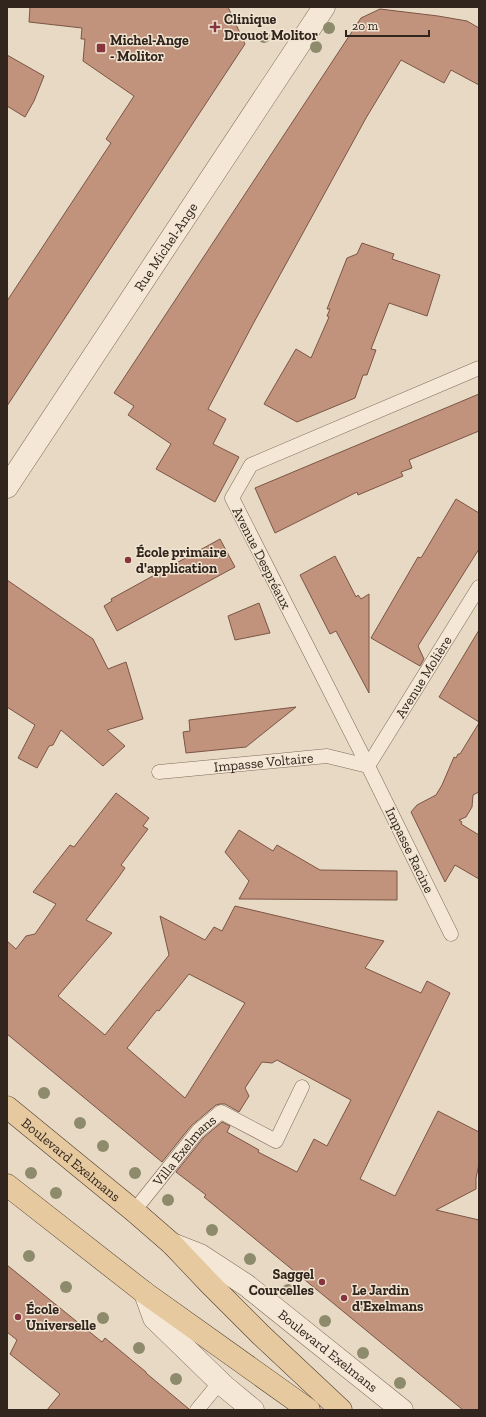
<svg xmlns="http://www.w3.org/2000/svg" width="486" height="1417" viewBox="0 0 486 1417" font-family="'Zilla Slab',serif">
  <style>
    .building { fill: #c1937d; stroke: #7b5545; fill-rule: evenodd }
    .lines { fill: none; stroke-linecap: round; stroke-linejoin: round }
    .service-casing { stroke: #7f6b5c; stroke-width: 15 }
    .minor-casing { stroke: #7f6b5c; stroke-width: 23 }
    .primary-casing { stroke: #4d3b30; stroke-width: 23 }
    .service { stroke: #f4e7d5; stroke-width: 14 }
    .minor { stroke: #f4e7d5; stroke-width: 22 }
    .primary { stroke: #e6c99f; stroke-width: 22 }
    .tree { fill: #8e8b6d }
    .poi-dot { fill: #86343d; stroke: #f0e4d1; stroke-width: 1.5 }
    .labels { text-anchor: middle; stroke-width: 3; stroke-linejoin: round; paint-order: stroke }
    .poi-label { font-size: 14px; font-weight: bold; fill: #31251e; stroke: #f0e4d1; text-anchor: start }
    .street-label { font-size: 14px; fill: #31251e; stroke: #f0e4d1 }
  </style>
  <rect width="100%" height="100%" fill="#e7d9c3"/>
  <path class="building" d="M30,7h198l17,37 -238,362v-105l104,-158 -5,-4 28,-43 -51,-35 2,-22h-4l1,-11 -53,-6z
    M380,9l58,7 29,5 12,7v57l-28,-15 -7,13 -43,-23 -35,58 -113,206 -45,85 18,10 -13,25 26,13 -24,45 -59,-33 15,-25 -43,-29 6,-9 -20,-13 247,-375z
    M7,55l37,21 -10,25 -9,16 -18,-11z
    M362,243l32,11 -2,5 48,16 -13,41 -38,-13 -18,46 5,1 -9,25h-4l-8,23 -58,24 -33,-18 32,-55 15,9 18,-41 -2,-1 3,-7h-3l20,-51 10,-4z
    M479,394v37l-70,29 3,8 -11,4 2,4 -45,19 -1,-3 -82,41 -20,-45z
    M456,499l23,14v36l-61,97 6,13 -4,7 -49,-28 47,-81 3,1z
    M220,539l15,28 -118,64 -13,-25 8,-5 -1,-2z
    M335,556l21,41 2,-2 3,4 8,-5v99l-33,-62 -6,3 -30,-59z
    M7,580l86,59 15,30 18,-7 17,57 -36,11 18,16 -22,20 -42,-36 -8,15 -4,1 -12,22 -19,-10 17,-33 -28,-18z
    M259,603l11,30 -35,7 -7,-24z
    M479,630v92l-40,-25z
    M296,707l-50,40 -60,6 -3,-21 7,-1 -1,-11z
    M479,723v69l-6,3 -1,12 -6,10 -7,3 3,2 -1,2 18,11v44l-24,-14 -10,17 -34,-70 6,-7 19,-10 6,-10 12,-28 2,1 2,-4h2z
    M116,793l33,25 -6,8 5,3 -27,36 4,3 -7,10 -32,42 26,13 -54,63 47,39 64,-80 -9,-39 45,24 9,-13 8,4 13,-25 149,35 -19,27 56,25 6,-12 23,12 -90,186 35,17 43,-85 41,21v32l-3,14v11l-40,21 43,10v190h-16l-259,-213 2,-2 -30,-23 28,-35 18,-15 8,4 -3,6 32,18 -1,2 39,20 17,-33 13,7 24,-46 -74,-40 -5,3 -10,-1 -17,26 4,8 -10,16 -14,-8h-5l-4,1 -25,21 -29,36 -155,-128v-93l9,8 10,-13 9,-2 21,-30 -23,-12 37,-47 4,2zM189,974l56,29 -60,95 -58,-50 30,-38 2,1z
    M239,830l34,21 4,-6 43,25 77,1v29l-158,-1 10,-18 -24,-29z
    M7,1265l95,77 3,-4 41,34v1l43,36v1h-142l13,-16 -50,-40 7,-14 -10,-8z"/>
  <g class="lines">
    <defs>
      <g id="service">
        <path id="s1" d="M368,766l111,-179"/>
        <path id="s2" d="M159,772l168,-16 41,10"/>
        <path d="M451,934l-83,-168 -136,-268 19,-33 228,-97"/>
        <path id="s3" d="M134,1211l64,-80 23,-19 55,29 26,-54"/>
        <path d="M197,1410l23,-28"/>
      </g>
      <g id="minor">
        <path id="s4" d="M7,487l317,-480"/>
        <path id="s5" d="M172,1244l28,11 46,30 156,125"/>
        <path d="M145,1293l9,25 70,68 29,24"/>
      </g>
      <g id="primary">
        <path id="s6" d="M7,1107l127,104 38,33 37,39 52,52 80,75"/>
        <path d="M7,1185l138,108 164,117"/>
      </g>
    </defs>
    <use href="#service" class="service-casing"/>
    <use href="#minor" class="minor-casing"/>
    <use href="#primary" class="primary-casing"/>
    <use href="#service" class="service"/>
    <use href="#minor" class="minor"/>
    <use href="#primary" class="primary"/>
  </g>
  <g class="tree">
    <circle cx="329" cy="28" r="6"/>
    <circle cx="264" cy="37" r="6"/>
    <circle cx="316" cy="47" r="6"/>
    <circle cx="44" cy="1093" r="6"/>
    <circle cx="80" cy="1123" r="6"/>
    <circle cx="103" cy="1146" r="6"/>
    <circle cx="31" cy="1173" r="6"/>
    <circle cx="135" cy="1173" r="6"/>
    <circle cx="56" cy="1193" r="6"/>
    <circle cx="168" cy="1200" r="6"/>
    <circle cx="212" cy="1230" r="6"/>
    <circle cx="29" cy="1256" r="6"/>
    <circle cx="250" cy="1259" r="6"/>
    <circle cx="66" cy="1287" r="6"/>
    <circle cx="288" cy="1290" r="6"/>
    <circle cx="103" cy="1318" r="6"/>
    <circle cx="325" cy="1321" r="6"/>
    <circle cx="139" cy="1348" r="6"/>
    <circle cx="363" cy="1353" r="6"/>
    <circle cx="176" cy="1379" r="6"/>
    <circle cx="400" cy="1383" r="6"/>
  </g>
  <g class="poi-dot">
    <path d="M213 21h4v4h4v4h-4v4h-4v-4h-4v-4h4z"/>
    <rect x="96" y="43" width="10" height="10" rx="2"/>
    <circle cx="128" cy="560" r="4"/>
    <circle cx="322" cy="1282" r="4"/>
    <circle cx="344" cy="1298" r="4"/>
    <circle cx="18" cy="1317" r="4"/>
  </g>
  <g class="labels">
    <g class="poi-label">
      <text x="224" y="24">Clinique<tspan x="224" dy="16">Drouot Molitor</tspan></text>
      <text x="110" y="45">Michel-Ange<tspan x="110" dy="16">- Molitor</tspan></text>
      <text x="136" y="557">École primaire<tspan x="136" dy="16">d'application</tspan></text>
      <text x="314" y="1279" text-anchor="end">Saggel<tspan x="314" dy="16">Courcelles</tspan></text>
      <text x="352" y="1295">Le Jardin<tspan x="352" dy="16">d'Exelmans</tspan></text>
      <text x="26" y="1314">École<tspan x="26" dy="16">Universelle</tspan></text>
    </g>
    <g class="street-label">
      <text dy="5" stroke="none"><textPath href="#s4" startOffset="288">Rue Michel-Ange</textPath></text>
      <text transform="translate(262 558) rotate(63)" y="5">Avenue Despréaux</text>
      <text dy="5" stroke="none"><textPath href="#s1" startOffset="105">Avenue Molière</textPath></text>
      <text dy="5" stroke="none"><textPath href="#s2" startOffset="105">Impasse Voltaire</textPath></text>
      <text transform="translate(410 850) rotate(64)" y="5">Impasse Racine</text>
      <text dy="5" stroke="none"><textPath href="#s3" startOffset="79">Villa Exelmans</textPath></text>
      <text dy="5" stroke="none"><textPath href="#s6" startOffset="83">Boulevard Exelmans</textPath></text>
      <text dy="5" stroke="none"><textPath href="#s5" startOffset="190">Boulevard Exelmans</textPath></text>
    </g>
  </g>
  <rect width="486" height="1417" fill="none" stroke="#31251e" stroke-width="16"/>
  <path d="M346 30v6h83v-6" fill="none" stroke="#31251e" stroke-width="2"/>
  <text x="352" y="30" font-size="12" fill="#31251e" stroke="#f0e4d1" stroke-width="3" paint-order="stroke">20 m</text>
</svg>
